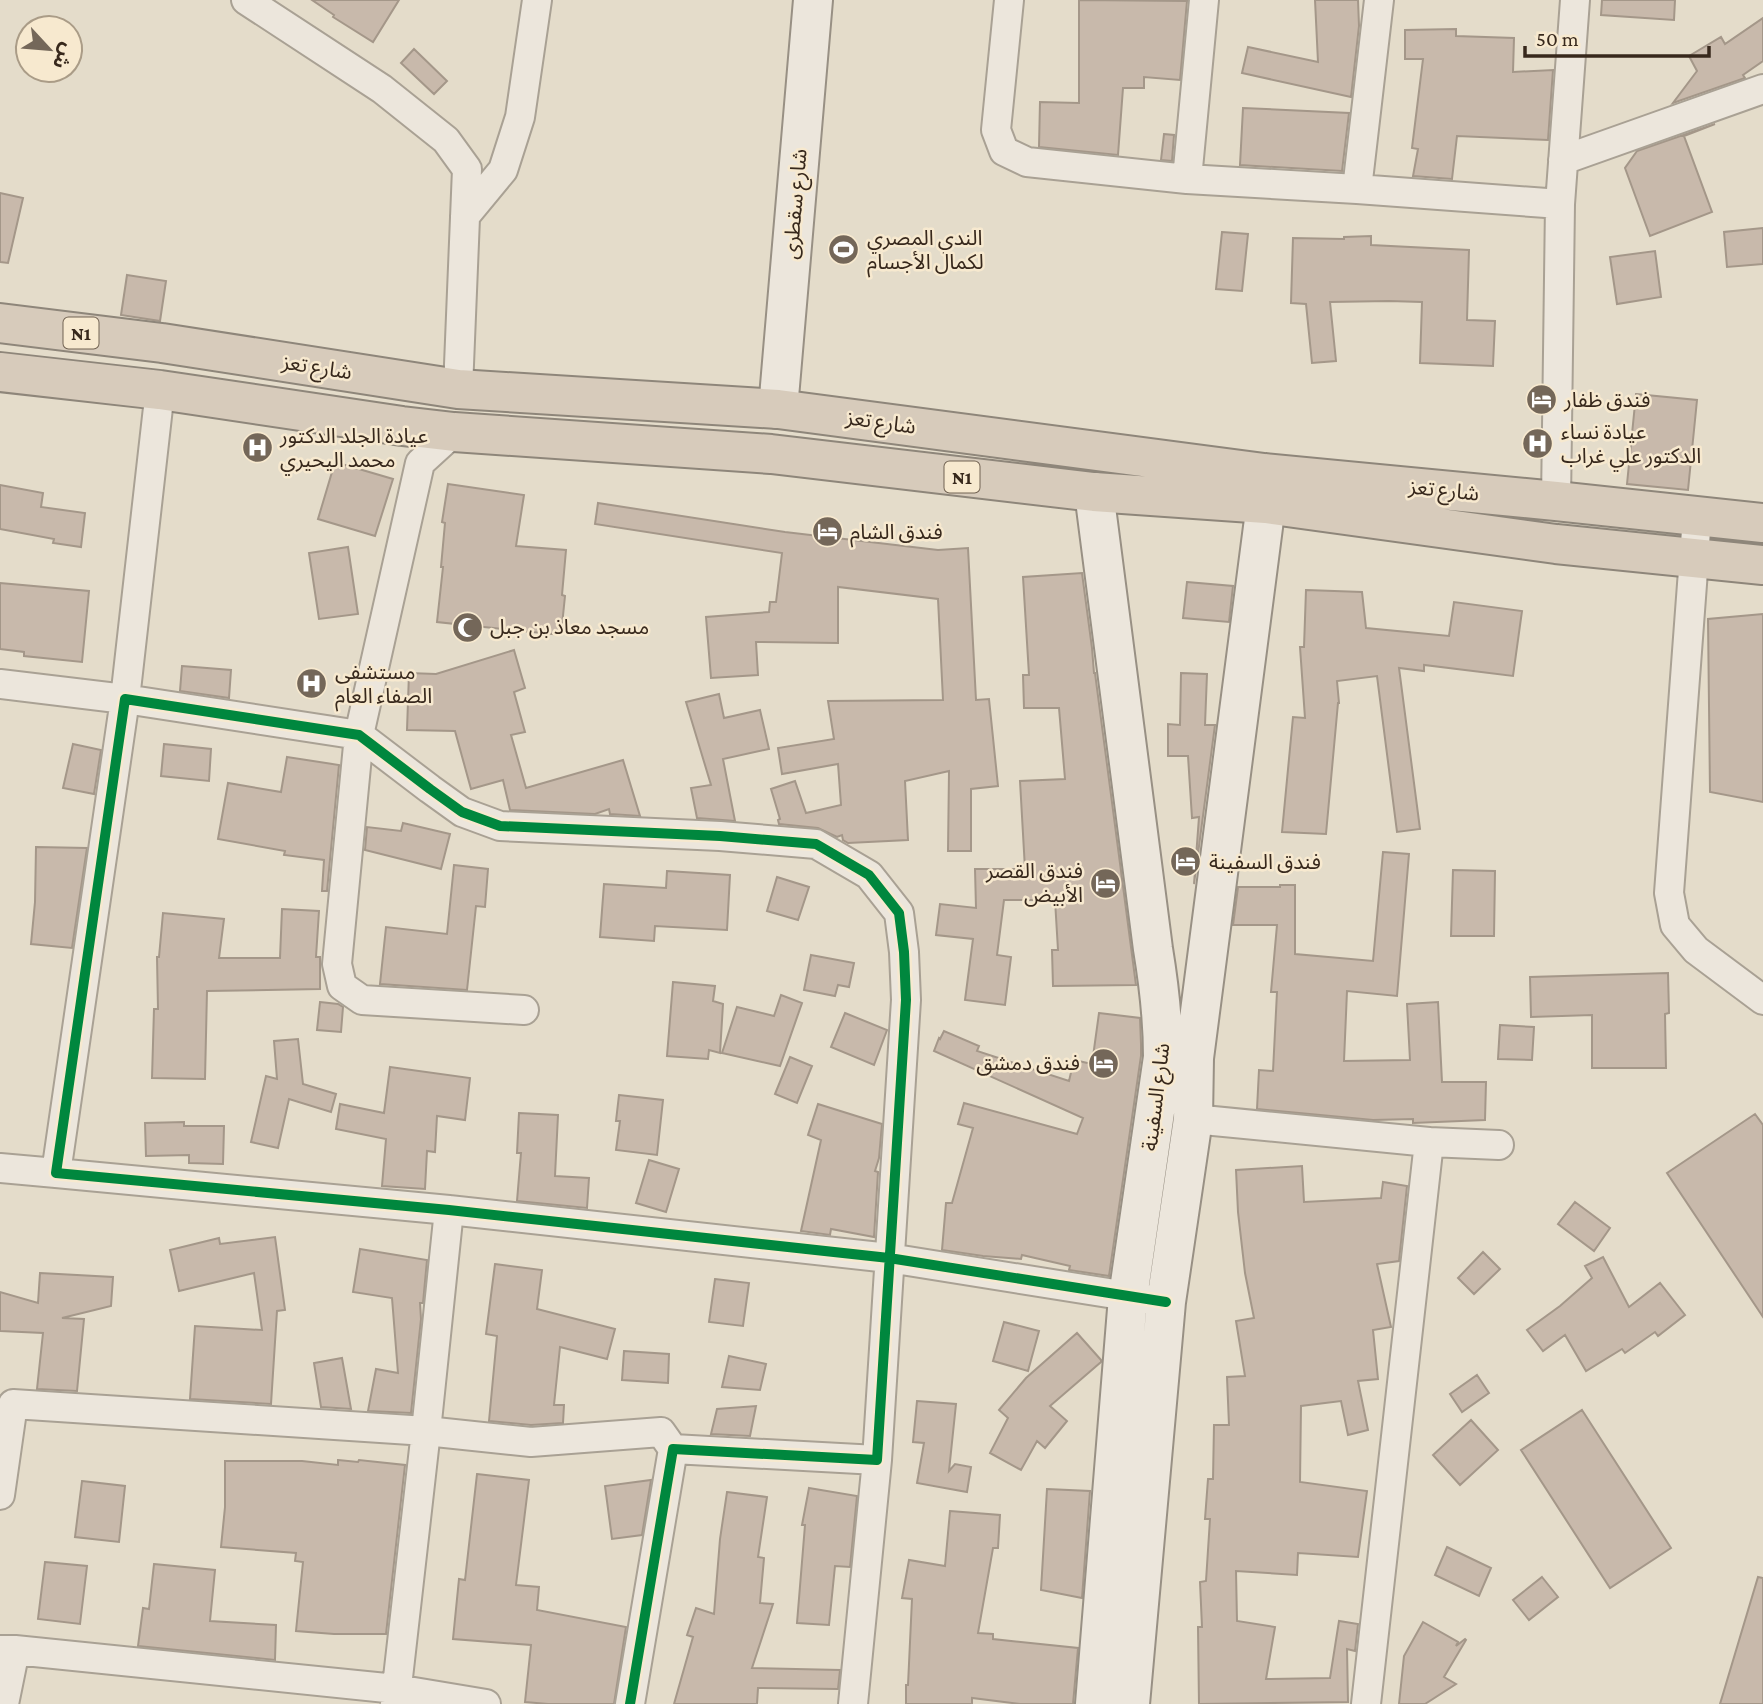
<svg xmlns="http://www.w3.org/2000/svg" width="1763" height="1704" font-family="'Crimson Pro','Noto Sans Arabic',serif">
  <rect width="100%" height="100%" fill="#e4dcca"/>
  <path fill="#c8b9ab" stroke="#a49789" stroke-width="2" d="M312,0H399L373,42L333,17L334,15Z
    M1079,0L1187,1L1180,80L1144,77V88H1123L1118,155L1039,147L1040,102L1079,103Z
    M1315,0H1358L1359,26L1351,97L1242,73L1248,47L1318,62Z
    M1602,0H1675L1674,20L1601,15Z
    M1763,18V61L1743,75L1745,78L1673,103L1697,71L1689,56L1721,37L1725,44Z
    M1456,29V36L1514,38L1513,72L1553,70L1548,140L1457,136L1452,179L1413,176L1418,149L1412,148L1423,59H1405V30Z
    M414,49L447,81L434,94L401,63Z
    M1243,108L1349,113L1342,171L1240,165Z
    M1715,124L1684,136L1712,212L1650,236L1625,168L1637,151Z
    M1164,134L1174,135L1172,161L1161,160Z
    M0,193L23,198L8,263L0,262Z
    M1763,228V264L1727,267L1724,232Z
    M1222,232L1248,234L1242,291L1216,289Z
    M1371,236V245L1469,250L1467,320L1495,321L1493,366L1420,363L1422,302L1389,301L1330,302L1336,361L1312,363L1306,304L1291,303L1293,238L1344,239V237Z
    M1655,251L1661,297L1617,304L1610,257Z
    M127,275L166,281L160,321L121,315Z
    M1636,394L1697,400L1688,490L1627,484Z
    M335,462L393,479L375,536L318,519Z
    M448,484L524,495L516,546L566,550L562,595L565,596L561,635L437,622L443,567H441L445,523L442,522Z
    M0,485L43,493L41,507L85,513L81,547L53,543L54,539L0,529Z
    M598,503L785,532L938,550L968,548L976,700L989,699L998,786L971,789V851H948L949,771L905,781L908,840L848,843L843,840L842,835L837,837L818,828L779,824L778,820L780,819L771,789L795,781L806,813L841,805L838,764L782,774L778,748L834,739L828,701L943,700L938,599L838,587V643L756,642L758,675L711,678L706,617L769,612L770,602H776L782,553L595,524Z
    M348,547L358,614L319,619L309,553Z
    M1082,573L1092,648L1094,673H1095L1136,985L1053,986L1052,950H1058L1055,900H1004L997,955L1011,957L1005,1005L965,1000L973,939L936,935L940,904L976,908L975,869H1025L1020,781L1065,779L1059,708H1024L1023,675H1029L1023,577Z
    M1187,582L1233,586L1229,622L1183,618Z
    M0,583L89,591L82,662L24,656V652L0,649Z
    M1306,590L1362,592L1366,628L1449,636L1454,602L1522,611L1513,676L1424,665V671L1399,668L1420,829L1397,832L1377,676L1337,681L1339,703H1338L1326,834L1282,832L1293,717L1305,718L1300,647H1304Z
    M1763,614V802L1710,792L1708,619Z
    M514,650L525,688L514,692L525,732L511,735L526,788L623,760L640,816L610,814L609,809L595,814L510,810L503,780L471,789L455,731L407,730L409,673L436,674Z
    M182,666L231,670L229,698L180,691Z
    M1181,673L1207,674L1205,725H1215L1194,884L1199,817L1192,818L1188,756H1168V724L1180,725Z
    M719,694L724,718L760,710L769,749L723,759L735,821L697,818L691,788L711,785L686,702Z
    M73,744L101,750L94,794L63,788Z
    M164,744L211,749L209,781L161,776Z
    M287,757L339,765L327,891H322L324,860L284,855L285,851L218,839L228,783L281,792Z
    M403,823L450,834L441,869L365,850L367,827L401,831Z
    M36,847L87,848L72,948L31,944L35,902Z
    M1383,852L1409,854L1397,996L1347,991L1344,1061L1410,1060L1407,1004L1438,1002L1442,1082H1486L1485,1120L1413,1123V1119L1373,1120L1257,1109L1259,1070L1273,1071L1277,992H1271L1277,925H1233L1238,887H1280V885H1295V954L1373,961Z
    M454,865L488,869L485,907L476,906L467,990L380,984L386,927L447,934Z
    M1453,870L1495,871L1494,936H1451Z
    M667,871L730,875L727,930L655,926L654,941L600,937L604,884L666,888Z
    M777,877L809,887L798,920L767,911Z
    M282,909L319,911L316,957H320V989L207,991L205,1079L152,1078L154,1009H158L157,957H159L163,913L224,919L219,958H280Z
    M811,955L854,963L849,987L838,985L835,996L804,990Z
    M1668,973L1669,1013L1665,1014L1666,1068H1592V1015L1531,1017L1530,977Z
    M673,982L715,986L713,1001L723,1004L720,1053L709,1050L708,1059L667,1056Z
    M781,995L802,1003L780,1066L722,1053L737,1007L774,1016Z
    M320,1002L338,1004L343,1007L341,1032L317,1030Z
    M845,1013L887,1030L874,1065L831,1047Z
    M1099,1013L1140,1018L1141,1044V1056L1109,1276L1069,1270L1070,1266L1022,1255L1021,1259L983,1256L942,1250L946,1203H952L973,1128L958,1124L964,1103L1077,1134L1083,1118L934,1051L939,1038L940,1039L944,1031L979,1046L977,1051L1069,1081L1074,1060L1092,1064Z
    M1500,1025L1534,1027L1532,1060L1498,1059Z
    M298,1039L303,1084L336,1094L331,1112L289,1099L278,1148L251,1142L266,1076L277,1079L274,1041Z
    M790,1057L812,1066L797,1103L775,1094Z
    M390,1067L470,1078L465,1120L437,1116L435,1152L427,1151L425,1189L382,1186L386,1139L336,1129L340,1104L384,1113Z
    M619,1095L663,1100L657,1155L616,1150L620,1121H616Z
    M818,1104L882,1124L879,1158L875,1171L878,1172L874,1237L831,1229L830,1235L801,1231L821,1140L808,1135Z
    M519,1113L558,1115L555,1176L589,1178L587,1208L517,1201L521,1153H517Z
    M1755,1114L1763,1125V1317L1667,1173Z
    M184,1122V1126H224L223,1164L189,1163V1155L146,1156L145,1123Z
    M649,1160L679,1169L666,1212L636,1203Z
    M1302,1166L1304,1202L1381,1198L1383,1182L1407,1186L1399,1261L1377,1264L1391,1327L1373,1330L1378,1379L1358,1381L1368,1430L1348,1435L1341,1401L1301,1406L1300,1482L1367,1491L1358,1557L1298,1553L1297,1575L1236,1571L1237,1621L1275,1627L1266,1679L1330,1678L1339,1621L1358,1624L1355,1651L1347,1649L1348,1702L1199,1704L1198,1627H1202L1200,1582L1206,1581L1210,1519H1205L1208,1479H1213L1214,1425H1229L1227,1377L1245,1376L1236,1321L1254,1318L1245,1273L1238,1212L1236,1170Z
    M1575,1202L1610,1228L1594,1251L1558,1224Z
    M275,1237L285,1310L277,1311L271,1404L190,1399L195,1326L262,1330L254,1273L179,1291L170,1250L219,1238L220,1244Z
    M360,1249L427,1260L423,1303H420L421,1319L411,1413L368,1411L376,1369L398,1373L392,1298L353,1292Z
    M1483,1252L1500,1269L1474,1294L1458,1278Z
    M1603,1257L1629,1307L1660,1283L1685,1315L1658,1336L1655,1332L1625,1353L1622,1349L1586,1371L1565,1335L1543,1351L1527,1330L1560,1306L1592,1278L1585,1266Z
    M495,1264L542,1270L537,1309L615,1329L607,1359L560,1347L554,1405H564L563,1423L531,1425L489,1421L497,1336L486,1334Z
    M40,1273L113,1277L111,1306L62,1318L84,1319L77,1391L37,1389L43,1333L0,1331V1292L38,1303Z
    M715,1279L749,1283L743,1326L709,1322Z
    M1004,1322L1039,1331L1028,1371L993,1361Z
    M1077,1333L1101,1360V1362L1050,1406L1067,1421L1045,1448L1037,1441L1021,1470L990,1453L1008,1418L999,1410L1026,1378Z
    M624,1351L669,1354L668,1383L622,1380Z
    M729,1356L766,1364L760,1390L722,1387Z
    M342,1358L351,1409L321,1407L314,1363Z
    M1477,1375L1489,1393L1462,1412L1450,1394Z
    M917,1401L956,1404L949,1471L955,1464L971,1467L967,1492L917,1483L924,1443L913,1442Z
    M756,1406L750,1436L711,1434L717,1409Z
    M1582,1410L1671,1548L1610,1588L1521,1450Z
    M1471,1420L1498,1450L1460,1485L1433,1455Z
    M338,1460L358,1462L359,1460L405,1465L386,1634H334L296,1631L303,1562L295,1561L296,1553L221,1547L225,1507V1461H302L338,1465Z
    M477,1474L529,1480L516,1585L539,1587L537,1610L626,1627L614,1704H548L525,1702L531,1645L453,1639L459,1579L465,1580Z
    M651,1480L642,1535L612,1539L605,1486Z
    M82,1481L125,1486L119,1542L75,1537Z
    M809,1488L857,1496L850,1567L835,1566L829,1625L797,1623L805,1525H802Z
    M1047,1489L1090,1491L1082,1598L1041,1590Z
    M727,1492L767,1497L758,1557L764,1558L760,1603L773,1604L752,1668L840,1670L838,1689L758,1688L757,1704H674L693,1637L687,1635L696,1608L714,1614L720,1539Z
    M950,1511L1000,1515L998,1548H993L978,1633L993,1634V1639L1078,1648L1073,1704H1020L972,1698V1704H906V1685H908L912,1599L902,1598L909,1560L945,1566Z
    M1447,1547L1491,1568L1479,1596L1435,1575Z
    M45,1562L87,1566L80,1624L38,1619Z
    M154,1564L215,1570L210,1621L276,1625L275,1660L138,1646L143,1608L149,1609Z
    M1542,1577L1558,1597L1529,1620L1513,1600Z
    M1758,1577L1763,1578V1704H1720Z
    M1423,1622L1458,1642L1456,1646L1465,1639L1466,1640L1444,1677L1456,1684L1425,1704H1399L1404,1656Z"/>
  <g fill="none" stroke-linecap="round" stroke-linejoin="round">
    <defs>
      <path id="street" d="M246,0L382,89L446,140L467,169L458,389
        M1009,0L996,130L1004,151L1027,162L1187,179L1357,189L1560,204
        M1563,160L1763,89
        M1187,179L1204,0
        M1357,189L1379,0
        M465,216L503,170L520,117L537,0
        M454,432L420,463L359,735L337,964L342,986L362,1000L524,1010
        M1556,501L1560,204L1575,0
        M1697,517L1669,893L1675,925L1696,950L1763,1000
        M0,684L125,699L160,390
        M1193,1119L1429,1142L1499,1145
        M0,1168L56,1173
        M0,1495L13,1404L426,1431L531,1442L661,1432L673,1449
        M0,1650H15L396,1689L486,1704
        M4,1704L15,1650
        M395,1704L426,1431L449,1210
        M630,1704L673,1449L877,1460L906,1000L904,952L899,913L869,875L816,844L720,836L500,826L462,812L430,789L359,735L125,699L56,1173L449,1210L889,1258L1146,1299
        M853,1704L877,1460
        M1366,1704L1429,1142"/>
      <path id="secondary" d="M778,409L813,0
        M1094,492L1153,949C1159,985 1163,1020 1163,1057L1128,1297L1095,1704
        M1130,1704L1166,1302L1193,1119L1194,1058L1266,504"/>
      <path id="highway" d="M0,323L162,343L458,389L778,409L1264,473L1556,501L1763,523
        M0,372L160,390L402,426L454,432L771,454L1094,492L1266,504L1556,544L1763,565"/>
    </defs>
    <use href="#street" stroke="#a9a194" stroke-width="32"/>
    <use href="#secondary" stroke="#989084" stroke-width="42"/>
    <use href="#highway" stroke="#8e867a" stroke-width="42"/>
    <use href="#street" stroke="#ece6dc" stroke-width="28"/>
    <use href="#secondary" stroke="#ece6dc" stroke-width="38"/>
    <use href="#highway" stroke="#d7cbbb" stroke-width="38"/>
    <defs>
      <path id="cycleway" d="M630,1704L673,1449L877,1460L906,1000L904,952L899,913L869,875L816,844L720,836L500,826L462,812L430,789L359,735L125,699L56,1173L449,1210L889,1258L1166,1302"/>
    </defs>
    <use href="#cycleway" stroke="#f7e9cf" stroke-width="15"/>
    <use href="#cycleway" stroke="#00873e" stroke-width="10"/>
  </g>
  <defs>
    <symbol id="stadium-disc" viewBox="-11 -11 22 22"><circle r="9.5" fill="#746759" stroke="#f7e9cf"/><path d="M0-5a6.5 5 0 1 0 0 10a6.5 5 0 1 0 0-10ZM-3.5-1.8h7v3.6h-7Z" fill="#fff"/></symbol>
    <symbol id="hotel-disc" viewBox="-11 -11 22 22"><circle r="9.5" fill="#746759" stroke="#f7e9cf"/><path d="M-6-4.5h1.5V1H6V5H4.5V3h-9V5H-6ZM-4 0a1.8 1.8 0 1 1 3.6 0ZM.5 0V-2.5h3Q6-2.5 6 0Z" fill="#fff"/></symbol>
    <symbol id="hospital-disc" viewBox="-11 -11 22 22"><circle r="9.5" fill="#746759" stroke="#f7e9cf"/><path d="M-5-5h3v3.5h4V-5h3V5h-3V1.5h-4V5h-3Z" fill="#fff"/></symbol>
    <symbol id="mosque-disc" viewBox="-11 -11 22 22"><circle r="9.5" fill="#746759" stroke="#f7e9cf"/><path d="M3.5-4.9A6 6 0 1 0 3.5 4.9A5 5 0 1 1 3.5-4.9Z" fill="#fff"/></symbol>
  </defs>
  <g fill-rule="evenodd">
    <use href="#stadium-disc" x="826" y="232" width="35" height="35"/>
    <use href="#hotel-disc" x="1524" y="382" width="35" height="35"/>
    <use href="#hospital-disc" x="1520" y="426" width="35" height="35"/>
    <use href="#hospital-disc" x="240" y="430" width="35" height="35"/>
    <use href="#hotel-disc" x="810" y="514" width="35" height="35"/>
    <use href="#mosque-disc" x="450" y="610" width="35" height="35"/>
    <use href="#hospital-disc" x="294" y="666" width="35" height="35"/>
    <use href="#hotel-disc" x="1168" y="844" width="35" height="35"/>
    <use href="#hotel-disc" x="1088" y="866" width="35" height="35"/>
    <use href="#hotel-disc" x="1086" y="1046" width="35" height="35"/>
  </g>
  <g text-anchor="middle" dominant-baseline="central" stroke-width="5" stroke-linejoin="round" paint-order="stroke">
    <g fill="#f7e9cf" stroke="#716252" stroke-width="2">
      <rect x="63.5" y="317.5" width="35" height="31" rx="5"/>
      <rect x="944.5" y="461.5" width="35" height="31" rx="5"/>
    </g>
    <g font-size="19" font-weight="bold" fill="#37281c">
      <text x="81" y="333">N1</text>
      <text x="962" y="477">N1</text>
    </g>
    <g font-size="21" fill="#37281c" stroke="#f7e9cf">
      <text transform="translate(795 204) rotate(-85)">شارع سقطرى</text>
      <text transform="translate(317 367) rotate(9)">شارع تعز</text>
      <text transform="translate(881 422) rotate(8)">شارع تعز</text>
      <text transform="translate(1444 490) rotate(6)">شارع تعز</text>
      <text transform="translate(1156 1097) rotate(-83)">شارع السفينة</text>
    </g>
    <g font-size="21" fill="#37281c" stroke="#f7e9cf" text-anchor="start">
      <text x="867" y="238">الندي المصري<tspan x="867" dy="24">لكمال الأجسام</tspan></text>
      <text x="1564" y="400">فندق ظفار</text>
      <text x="1561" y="432">عيادة نساء<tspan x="1561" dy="24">الدكتور علي غراب</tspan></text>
      <text x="280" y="436">عيادة الجلد الدكتور<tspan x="280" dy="24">محمد اليحيري</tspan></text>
      <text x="850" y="532">فندق الشام</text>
      <text x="490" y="627">مسجد معاذ بن جبل</text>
      <text x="335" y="672">مستشفى<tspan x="335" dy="24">الصفاء العام</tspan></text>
      <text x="1209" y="862">فندق السفينة</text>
      <text x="1083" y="871" text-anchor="end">فندق القصر<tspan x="1083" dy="24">الأبيض</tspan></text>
      <text x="1080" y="1063" text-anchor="end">فندق دمشق</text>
    </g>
  </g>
  <g transform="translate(49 49) rotate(116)"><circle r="33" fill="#f7e9cf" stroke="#aa9c87" stroke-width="2"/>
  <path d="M0-5L12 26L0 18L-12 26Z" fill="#746759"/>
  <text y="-10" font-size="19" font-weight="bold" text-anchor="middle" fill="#37281c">ش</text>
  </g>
  <path d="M1525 46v10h184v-10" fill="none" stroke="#37281c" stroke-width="3.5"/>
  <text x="1536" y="46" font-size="21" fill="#37281c" stroke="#f7e9cf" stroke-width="5" paint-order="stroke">50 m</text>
</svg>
